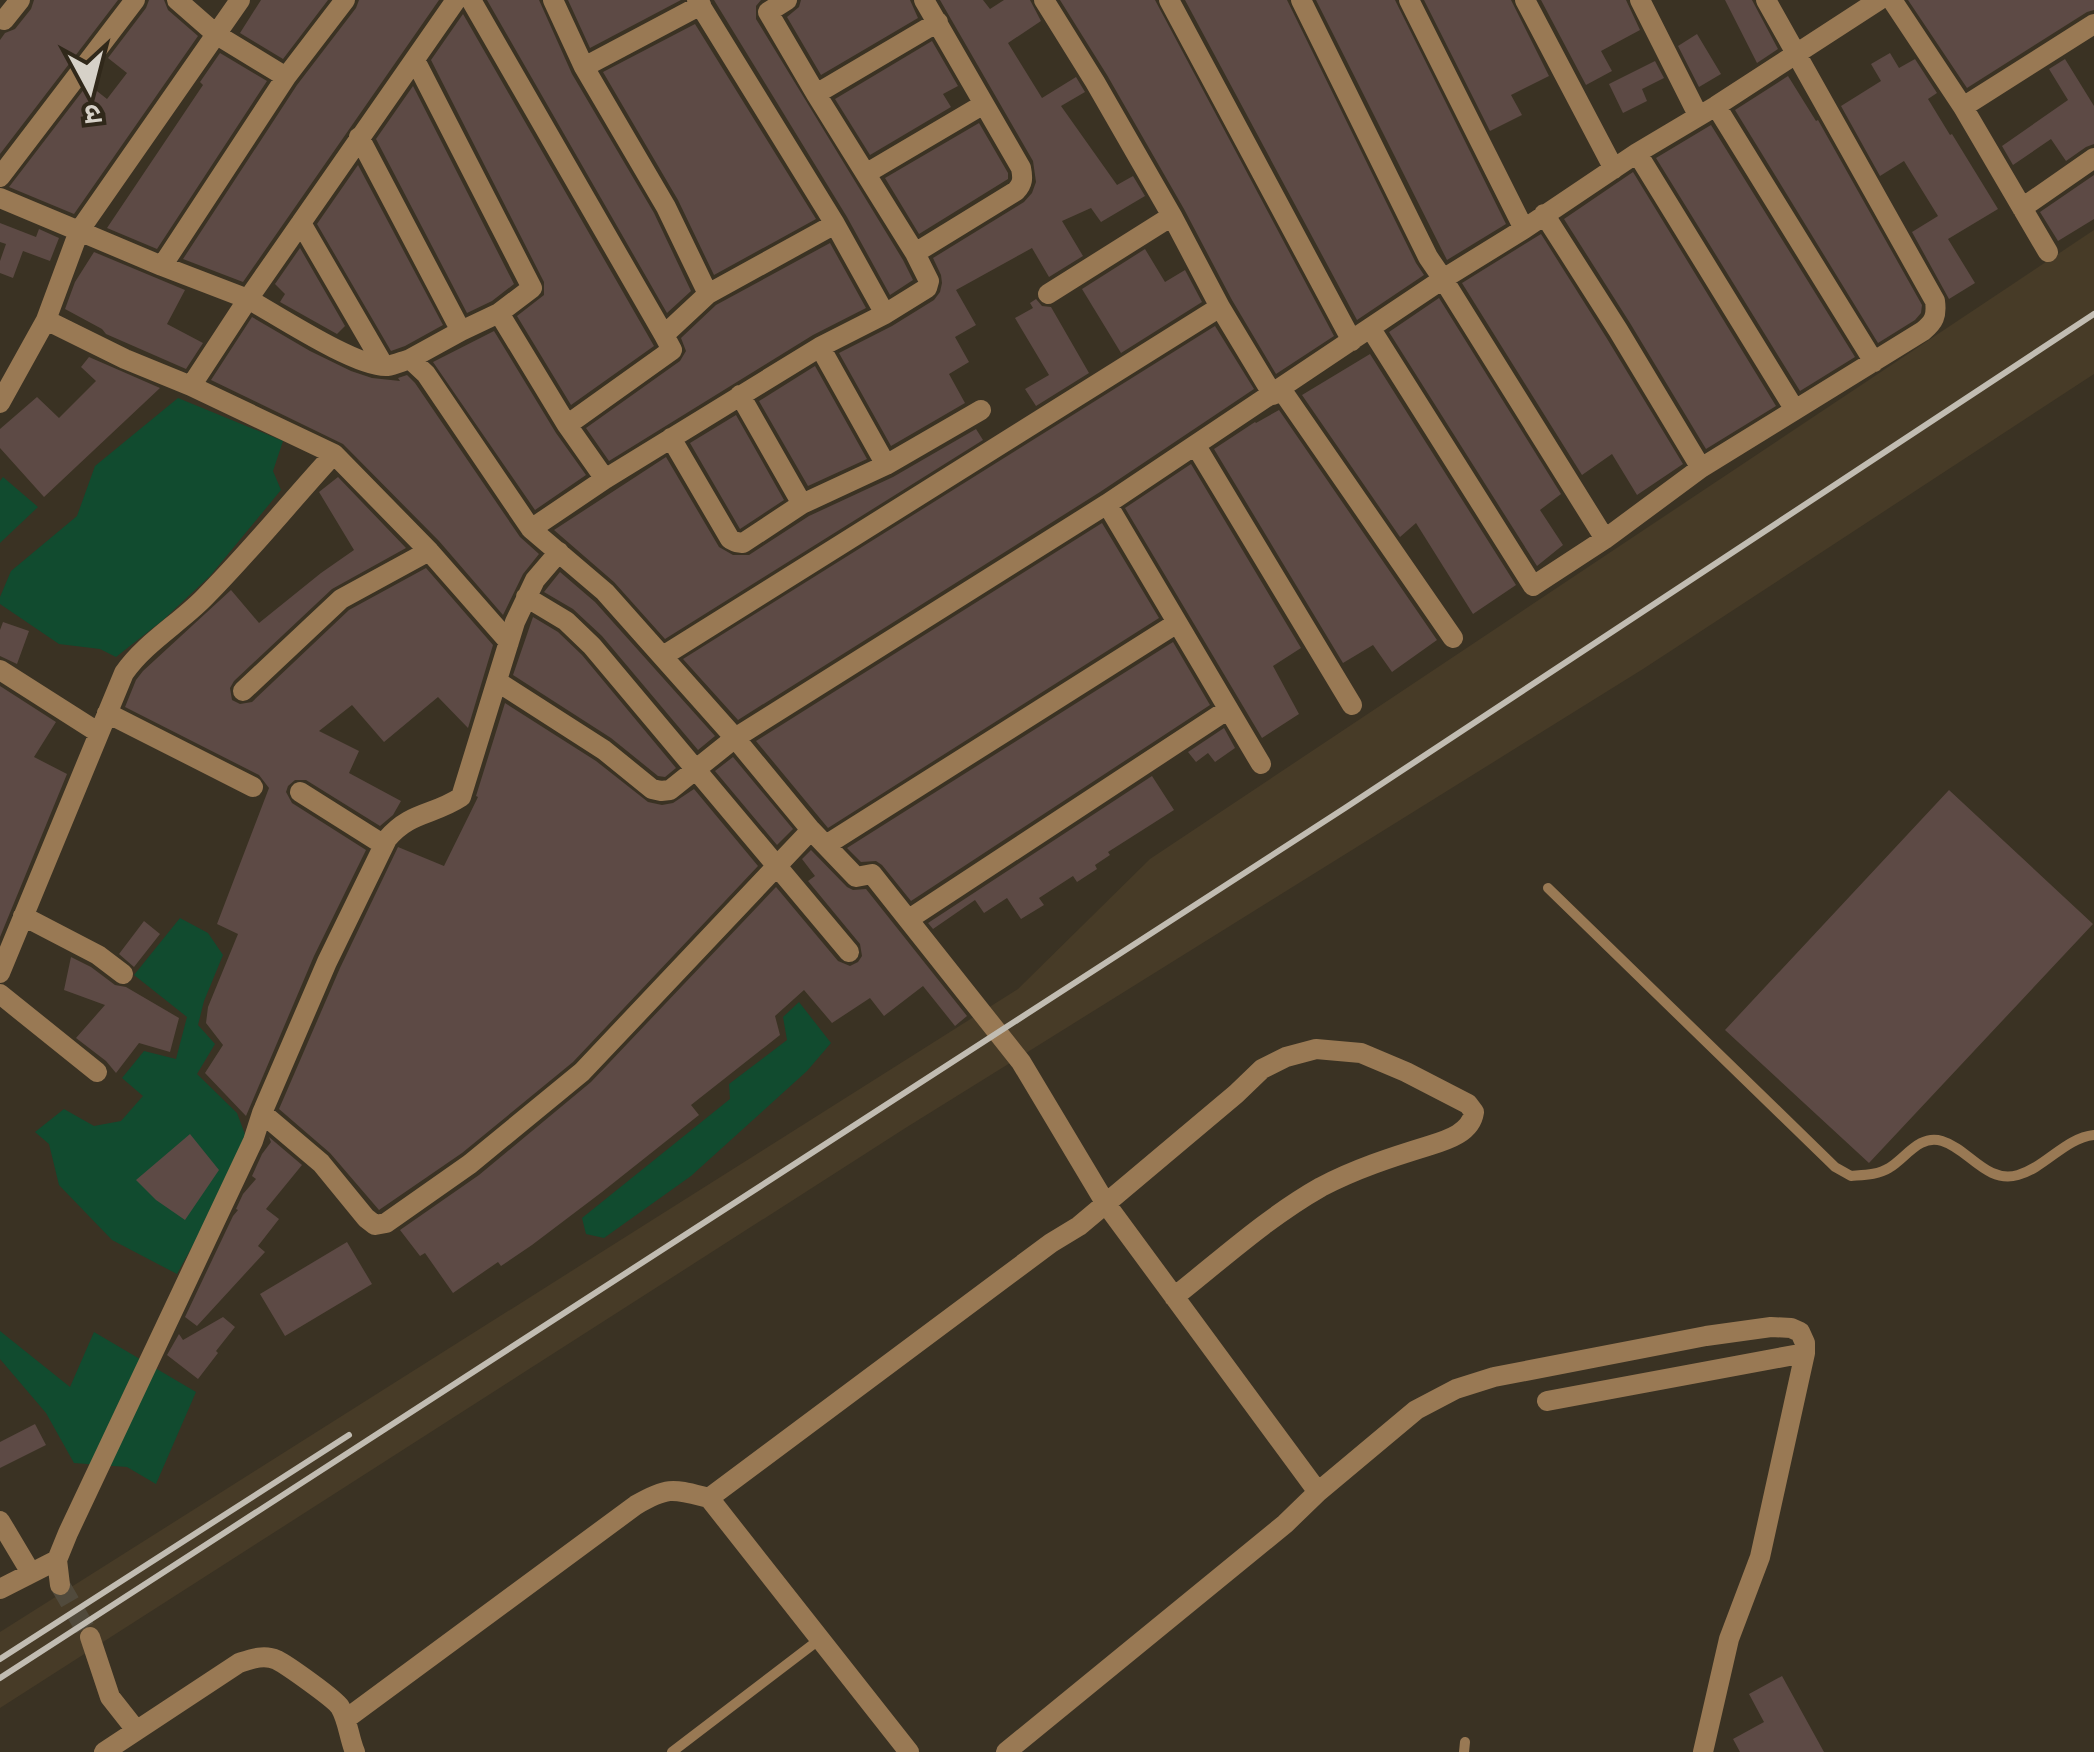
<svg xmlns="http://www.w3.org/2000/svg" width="2094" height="1752" font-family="'Asap Condensed','Noto Sans Devanagari',sans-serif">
  <rect width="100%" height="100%" fill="#3a3223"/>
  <path fill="#473b27" d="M2094,230V374L1643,669L907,1127L0,1708V1632L1018,989L1150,859Z"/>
  <path fill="#114b2f" d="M178,398L283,441L273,471L281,490L210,576L163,620L116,657L100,649L59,644L0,604V597L11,571L77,516L95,466Z
    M3,477L38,507L0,543V481Z
    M180,918L208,933L223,955L204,1001L198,1025L215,1044L197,1074L237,1113L246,1137L229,1180L177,1274L112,1240L59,1185L49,1144L35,1132L64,1109L94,1126L121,1121L143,1096L122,1078L144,1051L176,1059L187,1017L134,975Z
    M799,1002L831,1043L807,1071L691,1176L604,1238L586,1234L582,1218L730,1099L729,1084L787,1040L783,1017Z
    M0,1331L70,1387L94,1332L196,1392L156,1484L127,1467L74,1463L46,1413L0,1359Z"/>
  <path fill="#5d4a45" d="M34,0H118L0,154V40L5,33L15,29L31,9Z
    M149,0H164L168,10L198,36L74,214L9,187L88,84L107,99L127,73L108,58L146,8Z
    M261,0H328L283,59L240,33Z
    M359,0H439L243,282L183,259L297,85L356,8Z
    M487,0H539L572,74L654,213L691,291L667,313Z
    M568,0H681L590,48Z
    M714,0H761L756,6V19L903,260L913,280L890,295L847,217Z
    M801,0H910L918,18L821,75L787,17L799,7Z
    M940,0H983L990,9L1004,0H1030L1041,21L1008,43L1042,98L1076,77L1085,92L1061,106L1117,185L1133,176L1145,196L1101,222L1091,208L1062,221L1083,256L1049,277L1032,248L956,290L976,325L955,337L969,362L949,374L965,403L891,446L839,353L892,326L934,300L940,292L942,283L941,275L933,258L1024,202L1032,193L1036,182L1033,161Z
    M1060,0H1155L1334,336L1276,374L1232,300L1184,209L1107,75Z
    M1185,0H1287L1416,263L1424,275L1357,320Z
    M1316,0H1395L1506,224L1447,260Z
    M1424,0H1511L1549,76L1511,95L1522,115L1490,131Z
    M1541,0H1626L1640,30L1601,51L1612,71L1586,85Z
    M1725,0H1752L1778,49L1757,63Z
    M1908,0H2094V10L2087,12L1967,88Z
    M463,14L654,346L571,405L517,316L544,295V282L431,60Z
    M695,24L816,219L714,275L678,200L603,72Z
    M1697,34L1721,74L1699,87L1678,46Z
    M932,41L958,86L943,94L951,107L870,155L835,99Z
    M220,53L267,81L157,249L107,228L203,85L200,82Z
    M1890,53L1899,68L1915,59L1937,93L1928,99L1950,135L1952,134L1998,209L1948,239L1975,283L1949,299L1912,232L1938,216L1904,161L1880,176L1841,106L1881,81L1871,64Z
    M2065,59L2094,106V144L2086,147L2066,161L2051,139L2013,165L2002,146L2068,100L2049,69Z
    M1655,61L1664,78L1642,89L1647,101L1623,113L1609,84Z
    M1788,76L1816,121L1818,120L1922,305L1921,313L1915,320L1878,343L1735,110Z
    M413,86L514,284L492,301L467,313L376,139Z
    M979,123L1008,173V179L919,234L885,178Z
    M1711,125L1855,357L1800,391L1656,158Z
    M358,165L443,325L405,346L391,351L317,224Z
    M1633,172L1776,406L1706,449L1630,323L1564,219Z
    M2094,175V219L2058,241L2040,212Z
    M0,223L36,237L39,229L59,238L50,261L23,251L13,278L0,273V261L6,244L0,242Z
    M1541,234L1606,337L1683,464L1637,495L1612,454L1582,475L1462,283Z
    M830,243L866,308L813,335L609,461L586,428L680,361L686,351L681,338L716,305Z
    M300,248L345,326L337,334L280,302L285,294L275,284Z
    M1145,249L1165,282L1185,270L1202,302L1121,353L1082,289Z
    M94,252L185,290L167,324L203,343L186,369L106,334L102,329L65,309L75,282Z
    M1439,298L1561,494L1540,510L1563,545L1537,566L1389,332Z
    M1036,299L1042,306L1051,307L1089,373L1036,406L1025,389L1049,375L1015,318L1033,308L1030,303Z
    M252,317L310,351L351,371L372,378L400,381L398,378L407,375L415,383L520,537L539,554L523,574L503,615L439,541L343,444L211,380Z
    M1215,326L1254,389L1100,492L738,720L683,659Z
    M494,331L556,433L586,475L535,510L433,362Z
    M1370,354L1516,585L1473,614L1416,523L1400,537L1302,395Z
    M89,357L160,388L44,497L0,448V429L37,397L59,418L96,381L81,367Z
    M815,366L867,459L808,486L759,401Z
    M1279,410L1437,640L1392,672L1373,645L1343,663L1214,449L1255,422L1256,423Z
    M736,415L784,500L740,529L690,443Z
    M976,429L983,440L665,639L614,582L554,530L666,457L719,547L733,555H749L809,516L893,477Z
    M1191,464L1301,648L1273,666L1299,714L1262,738L1125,508Z
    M338,477L406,548L332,589L234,681L230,688L232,700L240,704L252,702L349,610L426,568L493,645L468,728L438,697L384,742L352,705L319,731L359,751L349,773L401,801L393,815L380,826L306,780H295L288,786L286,792L292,803L366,850L314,956L246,1116L205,1073L223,1045L206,1023L208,1007L238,934L217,924L269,788L259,775L125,707L136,680L143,671L231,590L259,623L321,573L354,550L319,492Z
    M1102,523L1159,618L828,828L756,741Z
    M560,572L595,602L715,736L698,750L602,636L573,609L544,592Z
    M533,617L558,632L582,655L676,768L665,777L658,776L611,738L513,675Z
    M3,622L29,631L17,664L0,656V630Z
    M1173,642L1210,705L911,901L882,865L876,861L861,862L847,848Z
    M0,686L56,722L34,757L67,774L0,937Z
    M505,703L596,761L648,802L662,805L673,803L694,789L758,866L573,1062L462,1153L379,1210L330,1153L279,1109L340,968L398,847L444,866L478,797L476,796Z
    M1224,728L1235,748L1215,762L1208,753L1196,762L1188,752Z
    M733,757L793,829L777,845L715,771Z
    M1152,776L1174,810L1108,852L1110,855L1095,865L1097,869L1077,882L1073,876L1039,898L1044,905L1021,919L1007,898L984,913L975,900L933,929L928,923Z
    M1949,790L2093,924L1869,1163L1725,1030Z
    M811,850L847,887L853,890L866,889L967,1016L955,1026L923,986L884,1016L870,998L832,1023L804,990L775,1016L780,1035L691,1105L699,1115L602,1192L532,1245L501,1266L498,1262L453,1293L425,1253L420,1256L400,1230L479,1175L591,1082L776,887L838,961L850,966L858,962L862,956L860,944L808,881L815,876L802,859Z
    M144,921L160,934L134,967L119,954Z
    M71,957L91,967L115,985L126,987L179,1018L170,1052L139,1043L116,1073L106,1061L76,1038L105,1005L64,990Z
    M190,1134L219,1170L185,1220L156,1200L136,1180Z
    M269,1137L302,1165L266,1209L279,1219L258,1246L265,1252L197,1326L185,1317L233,1216L238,1210L236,1209L243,1194L256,1179L252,1176L262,1154L271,1142Z
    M347,1242L372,1284L285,1336L260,1294Z
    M223,1317L235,1327L216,1351L218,1353L198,1379L167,1355L179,1334L183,1340Z
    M35,1424L46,1445L0,1468V1442Z
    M1782,1676L1824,1752H1740L1733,1739L1764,1722L1749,1694Z"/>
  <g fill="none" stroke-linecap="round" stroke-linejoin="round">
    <path stroke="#514a3c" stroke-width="20" stroke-dasharray="20 10" stroke-linecap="butt" d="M60,1585L90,1637"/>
    <path stroke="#997954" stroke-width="10" d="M1548,888L1835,1167L1851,1176C1863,1175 1878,1175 1889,1168C1906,1158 1919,1134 1942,1141C1969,1149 1986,1184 2018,1175C2046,1167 2065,1138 2094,1135
      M672,1752L820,1639
      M1464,1752L1465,1742"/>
    <path stroke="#997954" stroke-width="20" d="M471,0L664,335
      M553,0L584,67L666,207L708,294L835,224
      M787,0L768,12L816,94L915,253
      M924,0L984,104
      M1044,0L1095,82L1172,216
      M1169,0L1352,341
      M1409,0L1524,229
      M1525,0L1614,169
      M1640,0L1698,115
      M1892,0L1963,107L2048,252
      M4,20L20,0
      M415,60L532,288L499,313L567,425L605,479L820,347L885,314L835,224L697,0
      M584,67L701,5
      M286,77L345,0
      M816,94L938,22
      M1716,106L1874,362
      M1963,107L2094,24
      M359,137L461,331
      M1637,153L1795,410
      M867,173L984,104L1021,168C1023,178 1023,184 1016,191L915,253L929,281L927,288L885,314
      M0,177L135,0
      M0,198L79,231L240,0
      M2022,208L2094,158
      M1544,214L1618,330L1701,468
      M301,223L384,366
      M162,266L286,77L217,35L177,0
      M1048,294L1172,216L1220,307
      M1371,329L1533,586L1605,539L1701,468L1923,331C1934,322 1937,316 1935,301L1766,0
      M820,347L886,465
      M410,359L461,331L499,313
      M191,386L248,299C277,315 357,368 387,366C394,365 403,361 410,359L426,374L531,529
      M1281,389L1453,638
      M740,395L802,504
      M0,403L46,320
      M567,425L672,350L664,335L708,294
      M671,438L730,539L736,542L743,543L802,504L886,465L981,410
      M1196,446L1352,705
      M1107,504L1261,764
      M1605,539L1443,279L1524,229L1637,153L1716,106L1879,0
      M429,551L509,642
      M526,597L566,621L592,646L849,952
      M663,656L1220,307L1273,395
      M0,670L99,733
      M498,682L604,750L652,789L661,791L670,790L735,738L605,592L531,529L605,479
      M243,691L341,599L429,551L334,454L191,386L125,359L46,320L79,231L162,266L248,299L456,0
      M107,713L253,787
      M300,792L384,845
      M826,845L1177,623
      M23,916L98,955L123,974
      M909,919L1227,710
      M0,973L124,673C144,644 178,624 203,599C249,553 290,502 334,454
      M0,994L97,1072
      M262,1113L321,1163L366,1218L375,1225L386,1223L470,1164L582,1072L811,830
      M1547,1401L1805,1353
      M1318,1492L1416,1410L1456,1389L1494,1377L1706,1336L1771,1327L1791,1328L1800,1332L1805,1343V1353L1760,1557L1729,1639L1703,1752
      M709,1498L909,1752
      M0,1521L31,1573
      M60,1585L57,1560L68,1533L253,1141L262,1113L327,962L387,839C411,811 432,816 461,797L515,622L535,580L559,552
      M0,1589L57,1560
      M90,1637L110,1697L136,1730
      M346,1719L636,1505C669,1486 673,1489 709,1498L1051,1243L1079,1226L1236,1094L1262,1069L1286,1057L1316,1049L1361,1053L1406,1072L1468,1104L1474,1112C1471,1133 1447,1140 1428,1146C1392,1157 1355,1169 1321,1187C1268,1217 1222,1259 1174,1297
      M104,1752L239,1663C251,1659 264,1654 277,1660C287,1665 335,1699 340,1707C348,1720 349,1738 355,1752
      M1006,1752L1285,1524L1318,1492L1106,1204L1021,1062L872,874L856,877L811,830L735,738L1107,504L1443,279L1428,257L1301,0"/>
    <path stroke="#c1bcb2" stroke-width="6" d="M0,1659L349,1435
      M0,1678L1345,808L2094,314"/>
  </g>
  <g transform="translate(90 90) rotate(173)" stroke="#30281a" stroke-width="8" paint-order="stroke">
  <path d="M0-8L18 38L0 25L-18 38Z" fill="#d6d1c8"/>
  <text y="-15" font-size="28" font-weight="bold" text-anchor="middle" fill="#d6d1c8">उ</text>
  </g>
</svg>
